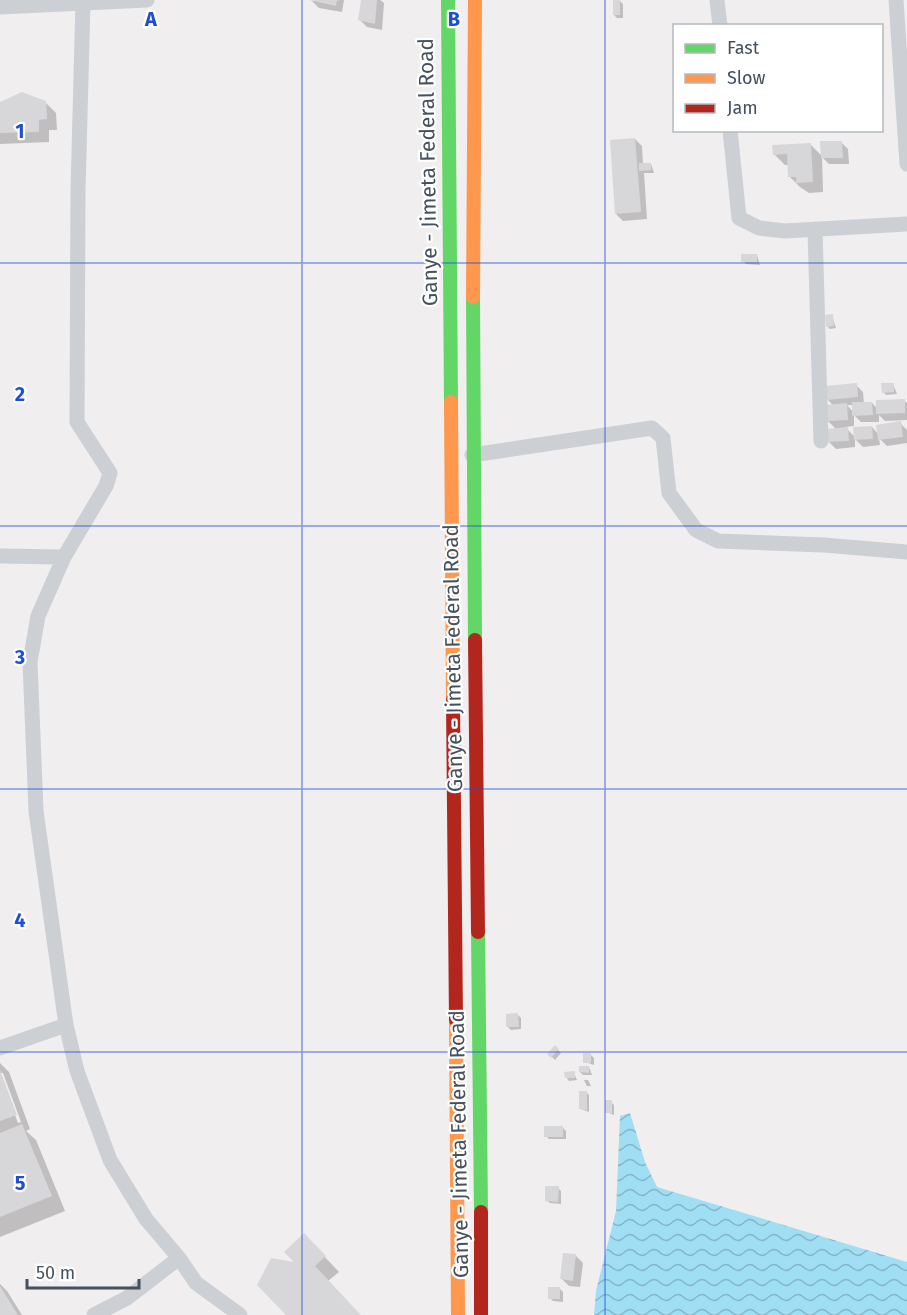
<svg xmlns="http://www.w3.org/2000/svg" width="907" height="1315" font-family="'Fira Sans',sans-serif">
  <defs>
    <pattern id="water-waves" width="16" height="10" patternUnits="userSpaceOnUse" patternTransform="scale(1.5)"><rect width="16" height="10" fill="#a0def4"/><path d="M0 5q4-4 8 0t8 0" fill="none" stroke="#84b6c9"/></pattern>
  </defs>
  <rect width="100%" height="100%" fill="#f0eeee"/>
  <path fill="url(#water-waves)" d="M630,1113L645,1162L657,1187L907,1262V1315H594L596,1291L616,1211L620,1116Z"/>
  <path fill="#0003" fill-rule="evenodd" d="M344,0L342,12L319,8L312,1Z
    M362,0H380L384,3L382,30L367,27L360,20Z
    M620,1L623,4V18H617L614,15Z
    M45,102L56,113L57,130H49V142L0,144V104Z
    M635,139L642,146L643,164H651L654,173H644L647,219L623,221L616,214Z
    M841,142L848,149L849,164H829L822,157L823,192L809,193L800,187L789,176V165H785L774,154L811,145L822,156Z
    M757,255L760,265L746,264L743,261Z
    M832,316L836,328L830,329L827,326Z
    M893,384L897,394L886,395L883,392Z
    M856,385L863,392L864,404L872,403L878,409L904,400L907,403V420L885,421L879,415V422H861L854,415V426L845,427L855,437L872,427L879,435L900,423L907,430V443L887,446L879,438L880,445L863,447L855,439V447L836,449L829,442L837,430L828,421L834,406L828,400ZM847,405H853V412Z
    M518,1015L521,1018V1029L511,1030L508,1027Z
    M555,1047L561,1053L555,1060L549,1054Z
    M591,1055L594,1058V1065L585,1062Z
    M0,1063L9,1072L30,1129L26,1131L36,1140L65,1211L0,1237V1074L18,1123L21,1122L3,1073H0Z
    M589,1067L592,1075H583L580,1072Z
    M574,1073L577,1080L569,1081L566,1077Z
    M584,1080H588L591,1086H587Z
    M586,1092L589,1095V1112L581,1109Z
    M611,1102L614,1105V1115L607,1112Z
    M563,1128L566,1131V1139H549L546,1136Z
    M558,1188L561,1191V1204L550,1203L546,1200Z
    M304,1235L339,1272L328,1281L360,1315H288Z
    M576,1256L583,1263L580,1287L569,1286L562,1279Z
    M0,1284L7,1291L22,1315H0Z
    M560,1289L563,1292V1302L553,1301L550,1298Z"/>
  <path fill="#d7d6d9" d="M309,0H337L336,6Z
    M361,0H377L375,24L358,20Z
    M613,0H620V15H613Z
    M22,92L46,101L47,119L39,120V132L0,133V102Z
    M635,138L641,212L615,214L610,140Z
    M820,141H842L843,158H821Z
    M811,143L813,182L796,183V177H788L787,154L773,155L772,145Z
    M639,163H651V170L639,171Z
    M741,254H757V262H741Z
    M833,314L834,326L826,327L825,315Z
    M857,383L858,397L827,400L825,386Z
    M881,383H894V392L882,393Z
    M905,399V413L876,414V400Z
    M852,402H872L873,415L852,416Z
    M847,403L848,420L827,421L825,405Z
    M901,421L903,437L878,440L876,425Z
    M872,426L873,439L854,440L853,427Z
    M848,427L849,441L828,442L827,429Z
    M518,1013L519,1027H506V1014Z
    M555,1045L559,1049L551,1058L547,1054Z
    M583,1053H591V1063H583Z
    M579,1066H589V1073L579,1072Z
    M0,1070L17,1115L0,1121Z
    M575,1071V1078H565L564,1072Z
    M579,1091H587V1110L579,1109Z
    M605,1100H612V1113H605Z
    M22,1124L52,1196L0,1217V1133Z
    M544,1126H563V1137H544Z
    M545,1186H559L558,1202L545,1201Z
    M304,1233L326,1256L315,1266L361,1315H286L257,1285L271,1258L294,1262L284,1252Z
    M563,1253L576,1254L573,1281L560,1279Z
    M0,1286L18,1315H0Z
    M548,1287H560V1299H548Z"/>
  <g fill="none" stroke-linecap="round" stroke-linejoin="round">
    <path stroke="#cccfd3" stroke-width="15" d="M717,0L720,26
      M896,0L907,164
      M83,2L78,190L77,422L110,473L106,486L64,557L38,616L30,662L36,811L66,1025L77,1071L110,1160L146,1219L179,1258
      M0,7L147,0
      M730,130L739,218L759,228L785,231L907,224
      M815,229L821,441
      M472,455L652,428L663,438L669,493L696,530L718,541L824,545L907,552
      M0,556L64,557
      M0,1048L66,1025
      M94,1315L127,1298L179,1258L196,1283L240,1315"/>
    <path stroke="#63d668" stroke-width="14" d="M448,0L451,402
      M473,297L475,640
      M478,932L481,1212"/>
    <path stroke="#ff974d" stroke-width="14" d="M473,297L475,0
      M451,402L453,700
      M456,1020L458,1315"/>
    <path stroke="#b3261e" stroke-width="14" d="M475,640L478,932
      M453,700L456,1020
      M481,1212V1315"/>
  </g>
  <path fill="none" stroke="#1d4ed8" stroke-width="1.5" stroke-opacity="0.55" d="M302,0V1315M605,0V1315M0,263H907M0,526H907M0,789H907M0,1052H907"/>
  <g text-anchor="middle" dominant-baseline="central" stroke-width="4.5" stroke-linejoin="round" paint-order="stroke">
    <g font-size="21" fill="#44505d" stroke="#fff">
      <text transform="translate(428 172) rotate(-91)">Ganye - Jimeta Federal Road</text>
      <text transform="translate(453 658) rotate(-91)">Ganye - Jimeta Federal Road</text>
      <text transform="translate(459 1144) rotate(-91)">Ganye - Jimeta Federal Road</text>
    </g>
  </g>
  <g font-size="20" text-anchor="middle" font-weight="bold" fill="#1d4ed8" stroke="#fff" stroke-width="4.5" stroke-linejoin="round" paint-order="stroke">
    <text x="151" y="26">A</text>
    <text x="454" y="26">B</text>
    <text x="20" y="138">1</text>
    <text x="20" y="401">2</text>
    <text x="20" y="664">3</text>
    <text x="20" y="927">4</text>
    <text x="20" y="1190">5</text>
  </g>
  <rect x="673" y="24" width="210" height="108" fill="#ffffff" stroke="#b4b9be" stroke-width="1.5"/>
  <rect x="685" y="44" width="30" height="9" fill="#63d668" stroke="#b4b9be" stroke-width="1.5"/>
  <text x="727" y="54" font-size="18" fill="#44505d">Fast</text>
  <rect x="685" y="74" width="30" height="9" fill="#ff974d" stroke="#b4b9be" stroke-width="1.5"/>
  <text x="727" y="84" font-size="18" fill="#44505d">Slow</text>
  <rect x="685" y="104" width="30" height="9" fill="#b3261e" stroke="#b4b9be" stroke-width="1.5"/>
  <text x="727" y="114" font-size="18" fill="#44505d">Jam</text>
  <path d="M27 1279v9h112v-9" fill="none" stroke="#44505d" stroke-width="3"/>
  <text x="36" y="1279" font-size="18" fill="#44505d" stroke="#ffffff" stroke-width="4.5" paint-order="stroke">50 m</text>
</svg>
